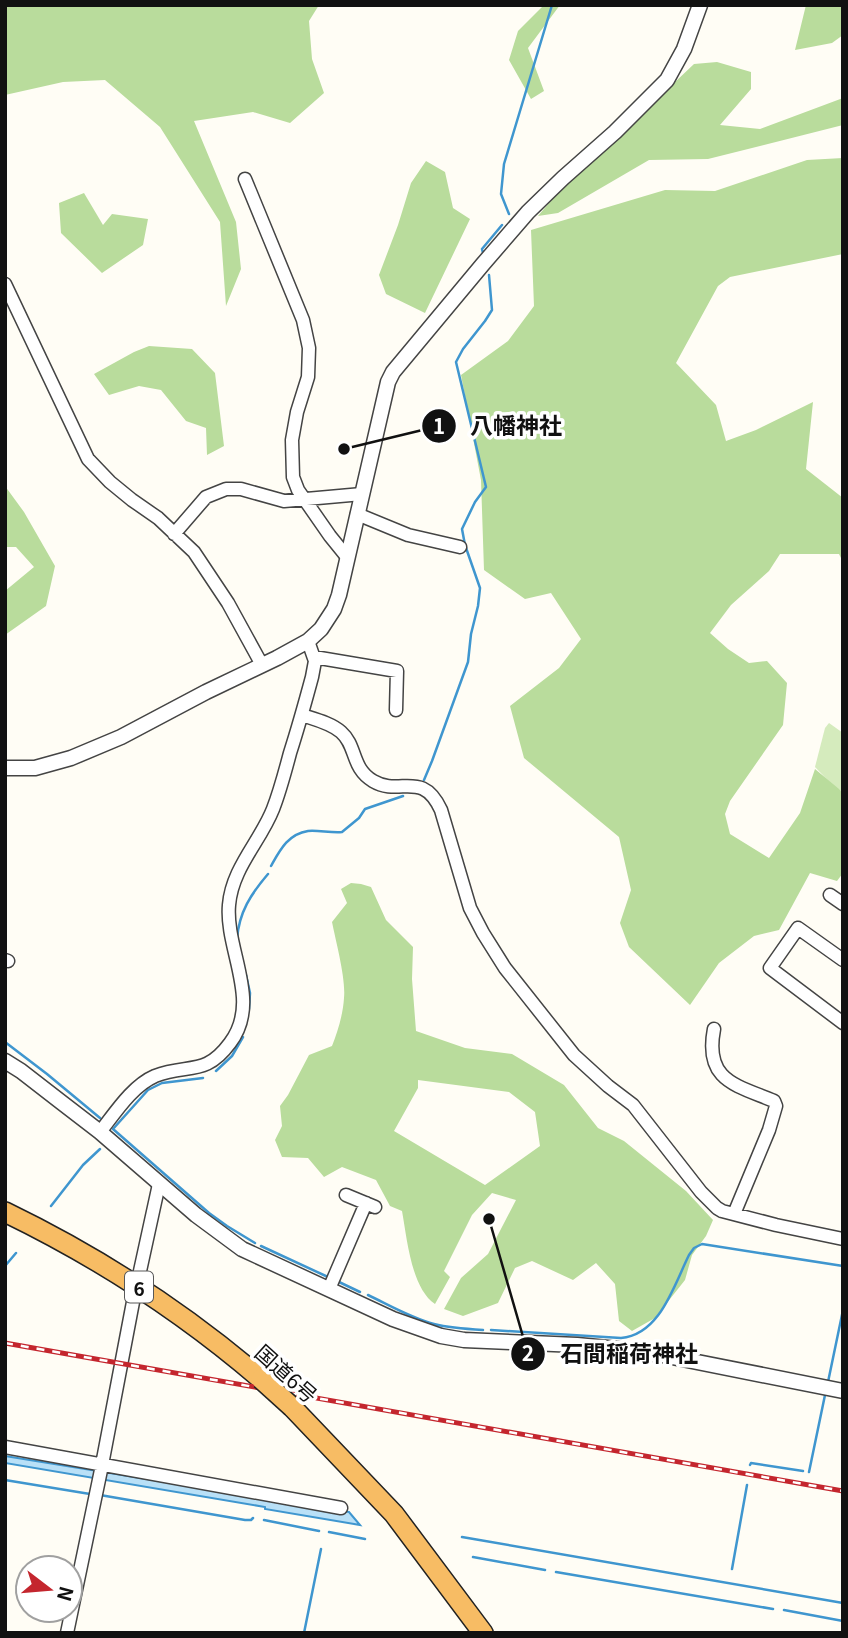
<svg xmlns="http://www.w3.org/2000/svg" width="848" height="1638" font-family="Georgia,'Noto Sans JP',serif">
  <rect width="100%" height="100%" fill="#fffdf5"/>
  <path fill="#d5ebbd" d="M829,723L843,733V796L815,767L825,728Z"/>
  <path fill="#b9dc9c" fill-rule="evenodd" d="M5,5H319L309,21L312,59L324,93L290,123L253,112L194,121L236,222L241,269L226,306L220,222L160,127L105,80L63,82L5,95Z
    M544,5H560L528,48L544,91L531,99L509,60L518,31Z
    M806,5H843V35L832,43L795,50Z
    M717,62L751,72V89L720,125L760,129L843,98V125L708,159L649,160L558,213L538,216L554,197L694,64Z
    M843,158V254L730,277L718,286L676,363L716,405L726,441L756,430L813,402L806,469L843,498V562L839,554H780L769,571L731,605L710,633L728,649L749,663L767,661L787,683L783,725L730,801L725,814L730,834L769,858L800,813L815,769L839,789L843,794V873L837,881L810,873L779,930L754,936L719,963L690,1005L629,947L620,923L631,890L619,837L524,758L510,706L559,668L581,639L551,593L525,599L484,570L481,480L461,375L508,341L534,306L531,230L665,190L715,191L807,160Z
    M426,161L445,172L453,208L470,219L425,313L386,294L379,275L398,225L411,183Z
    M84,193L103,225L112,214L148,219L143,245L102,273L61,233L59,203Z
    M149,346L192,349L215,373L224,446L207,455L206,428L186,421L161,390L139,386L109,395L94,374L134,352Z
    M5,486L24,512L55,566L46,606L5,635V591L34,567L16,547H5Z
    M351,883L361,884L371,887L386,920L413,947L412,979L416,1031L465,1048L512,1054L564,1085L598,1128L624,1141L686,1191L713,1220L706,1236L692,1255L685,1280L655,1318L632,1331L619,1321L615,1284L596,1263L573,1280L532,1261L515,1268L498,1303L463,1316L444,1309L461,1278L488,1254L516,1200L492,1193L472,1215L444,1271L450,1277L435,1304C411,1288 407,1238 402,1211L390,1206L376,1180L342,1167L324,1177L308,1158L282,1157L275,1140L282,1126L280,1106L288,1095L309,1055L332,1046C338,1031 343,1014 344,998C346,979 336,942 332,922L347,903L341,889ZM418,1080L509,1092L535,1112L540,1146L485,1185L394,1131L418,1088Z"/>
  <path fill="#b9e0f7" stroke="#3f96cf" stroke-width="2" d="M5,1456L349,1512L360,1525L265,1509V1507L5,1463Z"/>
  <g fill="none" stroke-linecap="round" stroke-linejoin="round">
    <path stroke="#3f96cf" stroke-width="2.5" d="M509,214L501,194L504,164L552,5
      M483,253L482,249L502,225
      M424,780L432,761L468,662L471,634L478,606L480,588L465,545L462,529L475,502L486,487L456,362L463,349L485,321L492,310L489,275
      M271,866C280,850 288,834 308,831C318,830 331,833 342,832L359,818L365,809L403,796
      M237,939C239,912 251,894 268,874
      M246,975L250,993L249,1009
      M245,1026L247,1019
      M5,1042L47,1074L100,1118
      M216,1071L232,1056L243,1037
      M203,1078L162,1083L148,1090L113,1129L209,1213L227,1226L255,1243
      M51,1206L83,1165L100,1149
      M261,1246L328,1277
      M5,1266L16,1253
      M339,1282L360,1292
      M368,1295C389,1305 411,1318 434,1324C450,1328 466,1329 483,1330
      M491,1330L621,1338C660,1335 674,1285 689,1255L694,1248L702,1244L843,1266
      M828,1382L843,1310
      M750,1465L751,1463L803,1471
      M809,1472L825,1395
      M5,1480L90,1494
      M100,1495L245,1520H251L253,1518
      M264,1520L319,1531
      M329,1532L365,1539
      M462,1537L843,1603
      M473,1557L545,1570
      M732,1569L747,1485
      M556,1572L773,1609
      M784,1610L843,1621
      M304,1633L321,1549"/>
    <defs>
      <path id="minor" d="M245,179L303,320L309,348L308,377L297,412L292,440L293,477L298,490L330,536L347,557
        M5,284L88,459L110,482L132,500L158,518L194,552L228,603L262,665
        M357,514L408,535L460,547
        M174,534L206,497L226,489H241L284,501L362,494
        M314,657L397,671L396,710
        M302,715C314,719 331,723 341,732C357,746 351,768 373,781C400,797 422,769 441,810L470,908L483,933L505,968L574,1055L608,1086L633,1105L701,1192L717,1208L722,1211L776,1225L843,1239
        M830,895L843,904
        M5,960L8,961
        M843,960L798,928L770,968L843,1023
        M714,1029C704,1081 736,1085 774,1101L776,1106L769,1130L734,1214
        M100,1132C115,1113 132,1086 155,1076C188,1063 205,1077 230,1043C262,1001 225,950 229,905C232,868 260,842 273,809C280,791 285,772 290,753C298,728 305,703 312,677L315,661L308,641
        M346,1195L375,1207
        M140,1271L159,1184
        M329,1289L366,1203
        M5,1447L341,1508
        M67,1633L101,1470L133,1302"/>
      <path id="tertiary" d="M5,768H35L71,758L121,737L206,692L277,658L308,641L321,629L334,609L339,595L388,382L393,372L483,264L528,212L563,178L615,132L667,80L684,49L700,5
        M5,1061L21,1071L61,1102L100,1132L196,1215L242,1249L393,1319L441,1336L464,1340L577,1345L628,1350L662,1355L843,1391"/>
      <path id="trunk" d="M5,1212C98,1257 183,1312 261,1379
        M292,1407L394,1514L483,1633"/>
    </defs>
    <use href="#minor" stroke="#444" stroke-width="15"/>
    <use href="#tertiary" stroke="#444" stroke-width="17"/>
    <use href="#trunk" stroke="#222" stroke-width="22"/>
    <use href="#minor" stroke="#fff" stroke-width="12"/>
    <use href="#tertiary" stroke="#fff" stroke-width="14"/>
    <use href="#trunk" stroke="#f7bc64" stroke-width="19"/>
    <defs>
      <path id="rail" d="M5,1343L843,1491"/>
    </defs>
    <use href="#rail" stroke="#c4262e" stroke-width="5"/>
    <use href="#rail" stroke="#fff" stroke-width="2.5" stroke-dasharray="8" stroke-linecap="butt"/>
    <defs>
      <path id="trunk-bridge" d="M261,1379L292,1407"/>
    </defs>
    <use href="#trunk-bridge" stroke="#222" stroke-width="22" stroke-linecap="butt"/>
    <use href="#trunk-bridge" stroke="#f7bc64" stroke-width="19"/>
  </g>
  <g text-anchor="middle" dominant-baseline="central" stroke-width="7" stroke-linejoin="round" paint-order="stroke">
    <rect fill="#fff" stroke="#585858" stroke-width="2" x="125" y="1271.5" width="28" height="31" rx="5"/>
    <g font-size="19" font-weight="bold" fill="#111">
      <text x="139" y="1287">6</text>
    </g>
    <g font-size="21" fill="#111" stroke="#fff">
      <text transform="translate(287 1373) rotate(42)">国道6号</text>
    </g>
  </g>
  <path fill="none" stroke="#111" stroke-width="2.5" d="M344 449L439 426M489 1219L528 1354"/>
  <g fill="#111" stroke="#fff" stroke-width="2.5">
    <circle cx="344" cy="449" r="7"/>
    <circle cx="489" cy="1219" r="7"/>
    <circle cx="439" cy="426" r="18"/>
    <circle cx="528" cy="1354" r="18"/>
  </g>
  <g font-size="21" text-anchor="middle" font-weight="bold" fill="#fff">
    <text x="439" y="434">1</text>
    <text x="528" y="1361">2</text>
  </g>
  <g font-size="23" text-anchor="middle" font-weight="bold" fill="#111" stroke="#fff" stroke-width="7" stroke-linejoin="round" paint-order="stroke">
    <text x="516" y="434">八幡神社</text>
    <text x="629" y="1362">石間稲荷神社</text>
  </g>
  <rect width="848" height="1638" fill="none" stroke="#111111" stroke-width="14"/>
  <g transform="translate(49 1589) rotate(106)"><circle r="33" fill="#ffffff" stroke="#a0a0a0" stroke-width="2"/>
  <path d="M0-5L12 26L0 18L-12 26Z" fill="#c4262e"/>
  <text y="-10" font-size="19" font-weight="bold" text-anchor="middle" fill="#111111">N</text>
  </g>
</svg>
